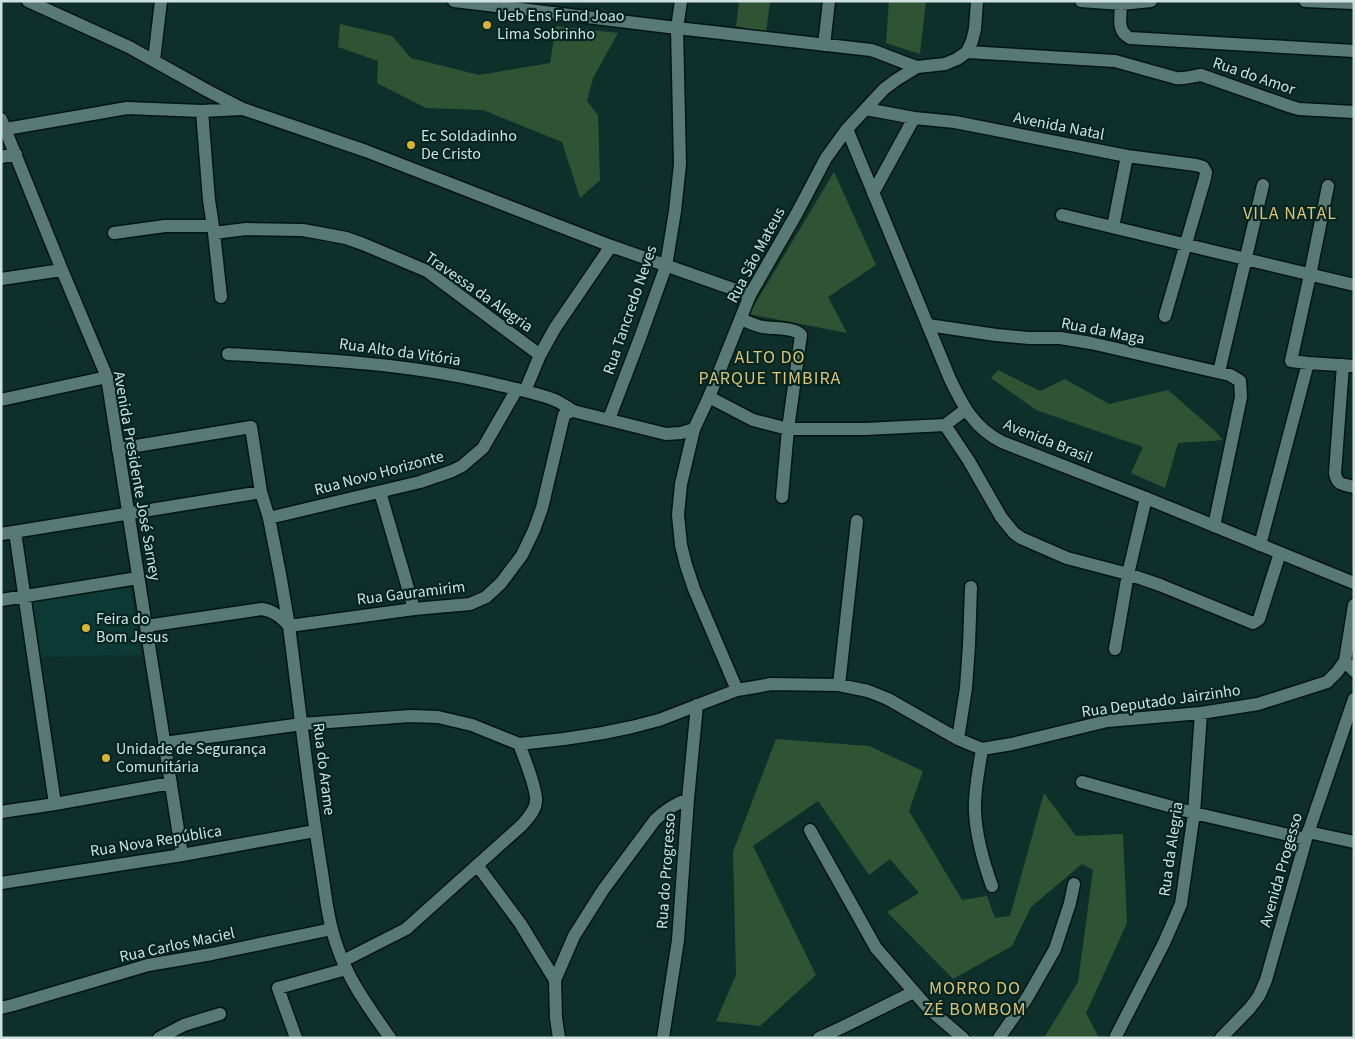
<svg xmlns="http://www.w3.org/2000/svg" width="1355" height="1039" font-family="'Source Sans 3',sans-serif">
  <rect width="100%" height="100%" fill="#0f2f2b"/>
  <path fill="#0e3a35" d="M130,588L141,655L40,657L32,601Z"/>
  <path fill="#305334" d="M739,1H770L766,33L736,26Z
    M889,1H926L920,54L886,43Z
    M340,24L392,36L411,58L479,75L550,63L556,26L618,33L593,78L587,101L598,115L600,180L580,198L562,142L483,110L426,108L377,83L378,61L338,47Z
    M834,172L876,265L828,297L847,333L749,314Z
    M998,370L1040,391L1065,379L1109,404L1168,390L1214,430L1223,440L1178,443L1165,488L1131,473L1143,447L1036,410L991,378Z
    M776,739L869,746L923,771L909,811L962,900L987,896L995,918L1010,916L1044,793L1076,836L1123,834L1127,923L1086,1013L1099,1038H1044L1078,982L1093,870L1082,864L1031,907L1012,946L953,979L887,912L919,893L890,859L869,875L818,801L753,846L816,975L760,1026L716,1021L736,975L733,852Z"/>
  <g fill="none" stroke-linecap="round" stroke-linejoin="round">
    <defs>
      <path id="street" d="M28,1L129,47L208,91L243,109L366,151L611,246L750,295
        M454,1L677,28L871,50C886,55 901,62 917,67
        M1081,1L1121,4L1151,1
        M1305,1L1354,3
        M1121,4C1121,17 1116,31 1130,38L1354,51
        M824,45L829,1
        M967,52L1115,61L1176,78C1185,79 1193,76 1201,75L1289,106L1299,109L1354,112
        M154,60L161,1
        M866,109L914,118
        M202,111L209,200L214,233L221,297
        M1,119L62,270L107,377
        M6,129L127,108L202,111L241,109
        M1,157L16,154
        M1328,186L1310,275L1291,361L1308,363L1354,366
        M873,193L914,118L955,122L1127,156L1196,165L1203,167L1206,172L1205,178L1165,316
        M1062,215L1354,285
        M1113,227L1127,156
        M114,233L165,226H213
        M214,233L246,229L303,230L346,238L363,244L427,271L540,355
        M1,279L62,270
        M741,319C748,322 756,326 763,327C774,329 794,327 801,335L788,429L782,497
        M928,325L996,335L1029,338H1060L1091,343L1230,375L1240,381L1241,397L1214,526
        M228,354C316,359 404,363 491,383C510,388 540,393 557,401C563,404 568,408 573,411
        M1343,365L1335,473C1337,485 1342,484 1354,487
        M1219,372L1263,185
        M525,391L540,355L555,328L611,246
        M709,397L753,420L788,429H865L945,425L965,410
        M945,425L969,461L1001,517L1014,533L1021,538L1067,558L1128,574L1160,585L1253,623L1259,619L1280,553
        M694,429L681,484L678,515L681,545L686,565L694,589L737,690
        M118,449L251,427L261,492L269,518L280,574L289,626
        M380,492L414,609
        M269,518L420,482L452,471L462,466L483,448L517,389
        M15,532L55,804
        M1,534L261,492
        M1260,545L1308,363
        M1,600L138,578
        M146,626L182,855
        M1115,649L1128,574L1146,498
        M1345,661L1354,671
        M839,685L857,521
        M958,739L966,688L969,645L971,587
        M164,743L302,724L410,716L438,717L472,725L519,744L564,739L603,733L632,727L659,720L737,690L755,687L771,684L839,685L868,691L888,699L958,739L982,749L1012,744L1107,721L1201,713L1258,704L1327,682L1337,672L1345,661L1354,605
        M982,749C979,769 974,790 975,811C976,837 983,861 992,886
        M1082,782L1194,813L1306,839
        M1,812L55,804L171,783
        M810,830L876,948L929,1009L963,1038
        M1308,832L1354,842
        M477,865L520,923L555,980
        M1,883L182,855L315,831
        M343,961L406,929L522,825C527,819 536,810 536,801C537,789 524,757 519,744
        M1,1008L13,1005L148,965L212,954L332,929
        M1116,1036L1164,943L1181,904L1194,813L1201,713
        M159,1038L184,1025L220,1014
        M296,1038L278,988L346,969
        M559,1038L556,1018L555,980L574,936L603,890L655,820C665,810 675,804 688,799
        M663,1038L678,940L688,799L697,705
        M819,1038C851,1024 882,1007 914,992
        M999,1038L1027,998L1055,949L1070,903L1074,884
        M1221,1038L1250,1008L1259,996L1266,980L1306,839L1354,699"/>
      <path id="secondary" d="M847,129L950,379C963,406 974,428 1002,442L1146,498L1354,583
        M1,400L107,377L146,626L262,609C274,611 281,617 289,626
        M609,419L640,338L666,266L675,211L680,164L677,28L681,1
        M289,626L414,609L470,604L486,597L501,583L522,555L534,530L542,508L564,415L569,412L573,411L666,434L681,433L694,429L709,397L750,295L797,213L826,158L847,129L884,89L896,80L917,67L945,64L957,59L967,52L972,41L975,29L977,1
        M289,626C299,704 308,783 320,860C325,888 327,919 337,946C348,980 370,1009 390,1038"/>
    </defs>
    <use href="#street" stroke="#001613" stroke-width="15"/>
    <use href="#secondary" stroke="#001613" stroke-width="15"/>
    <use href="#street" stroke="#597974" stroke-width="12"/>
    <use href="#secondary" stroke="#597974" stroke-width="12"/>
  </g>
  <g fill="#d9b334" stroke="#052521" stroke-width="2">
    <circle cx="487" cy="25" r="5"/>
    <circle cx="411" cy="145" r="5"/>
    <circle cx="86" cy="628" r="5"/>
    <circle cx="106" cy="758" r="5"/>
  </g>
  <g text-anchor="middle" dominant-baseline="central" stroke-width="4.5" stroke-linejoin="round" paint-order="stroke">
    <g font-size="16" fill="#d0e2df" stroke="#052521" text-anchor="start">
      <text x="497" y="16">Ueb Ens Fund Joao<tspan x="497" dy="18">Lima Sobrinho</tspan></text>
      <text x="421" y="136">Ec Soldadinho<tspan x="421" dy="18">De Cristo</tspan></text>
      <text x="96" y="619">Feira do<tspan x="96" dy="18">Bom Jesus</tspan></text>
      <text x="116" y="749">Unidade de Segurança<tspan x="116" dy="18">Comunitária</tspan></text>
    </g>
    <g font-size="16" fill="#d0e2df" stroke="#052521">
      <text transform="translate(1254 76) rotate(19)">Rua do Amor</text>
      <text transform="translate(1059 126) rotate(11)">Avenida Natal</text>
      <text transform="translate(756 255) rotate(-62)">Rua São Mateus</text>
      <text transform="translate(479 292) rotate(35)">Travessa da Alegria</text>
      <text transform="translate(630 310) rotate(-71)">Rua Tancredo Neves</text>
      <text transform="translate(1103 331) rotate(11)">Rua da Maga</text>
      <text transform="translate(400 352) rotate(8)">Rua Alto da Vitória</text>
      <text transform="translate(1048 441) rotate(22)">Avenida Brasil</text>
      <text transform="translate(379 473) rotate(-15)">Rua Novo Horizonte</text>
      <text transform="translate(137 476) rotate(80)">Avenida Presidente José Sarney</text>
      <text transform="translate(411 593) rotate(-7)">Rua Gauramirim</text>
      <text transform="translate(1161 701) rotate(-8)">Rua Deputado Jairzinho</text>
      <text transform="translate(324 769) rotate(83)">Rua do Arame</text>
      <text transform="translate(156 841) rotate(-9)">Rua Nova República</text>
      <text transform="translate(1171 849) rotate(-82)">Rua da Alegria</text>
      <text transform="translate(1281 870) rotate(-74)">Avenida Progesso</text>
      <text transform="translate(666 871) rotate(-86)">Rua do Progresso</text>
      <text transform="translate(177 945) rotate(-12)">Rua Carlos Maciel</text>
    </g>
    <g font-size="18" letter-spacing="1" fill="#dcc376" stroke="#052521">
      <text x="1290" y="213">VILA NATAL</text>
      <text x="770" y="357">ALTO DO<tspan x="770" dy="21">PARQUE TIMBIRA</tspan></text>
      <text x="975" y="988">MORRO DO<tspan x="975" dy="21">ZÉ BOMBOM</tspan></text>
    </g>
  </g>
  <rect width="1355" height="1039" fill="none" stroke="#d0e2df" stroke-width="5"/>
</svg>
